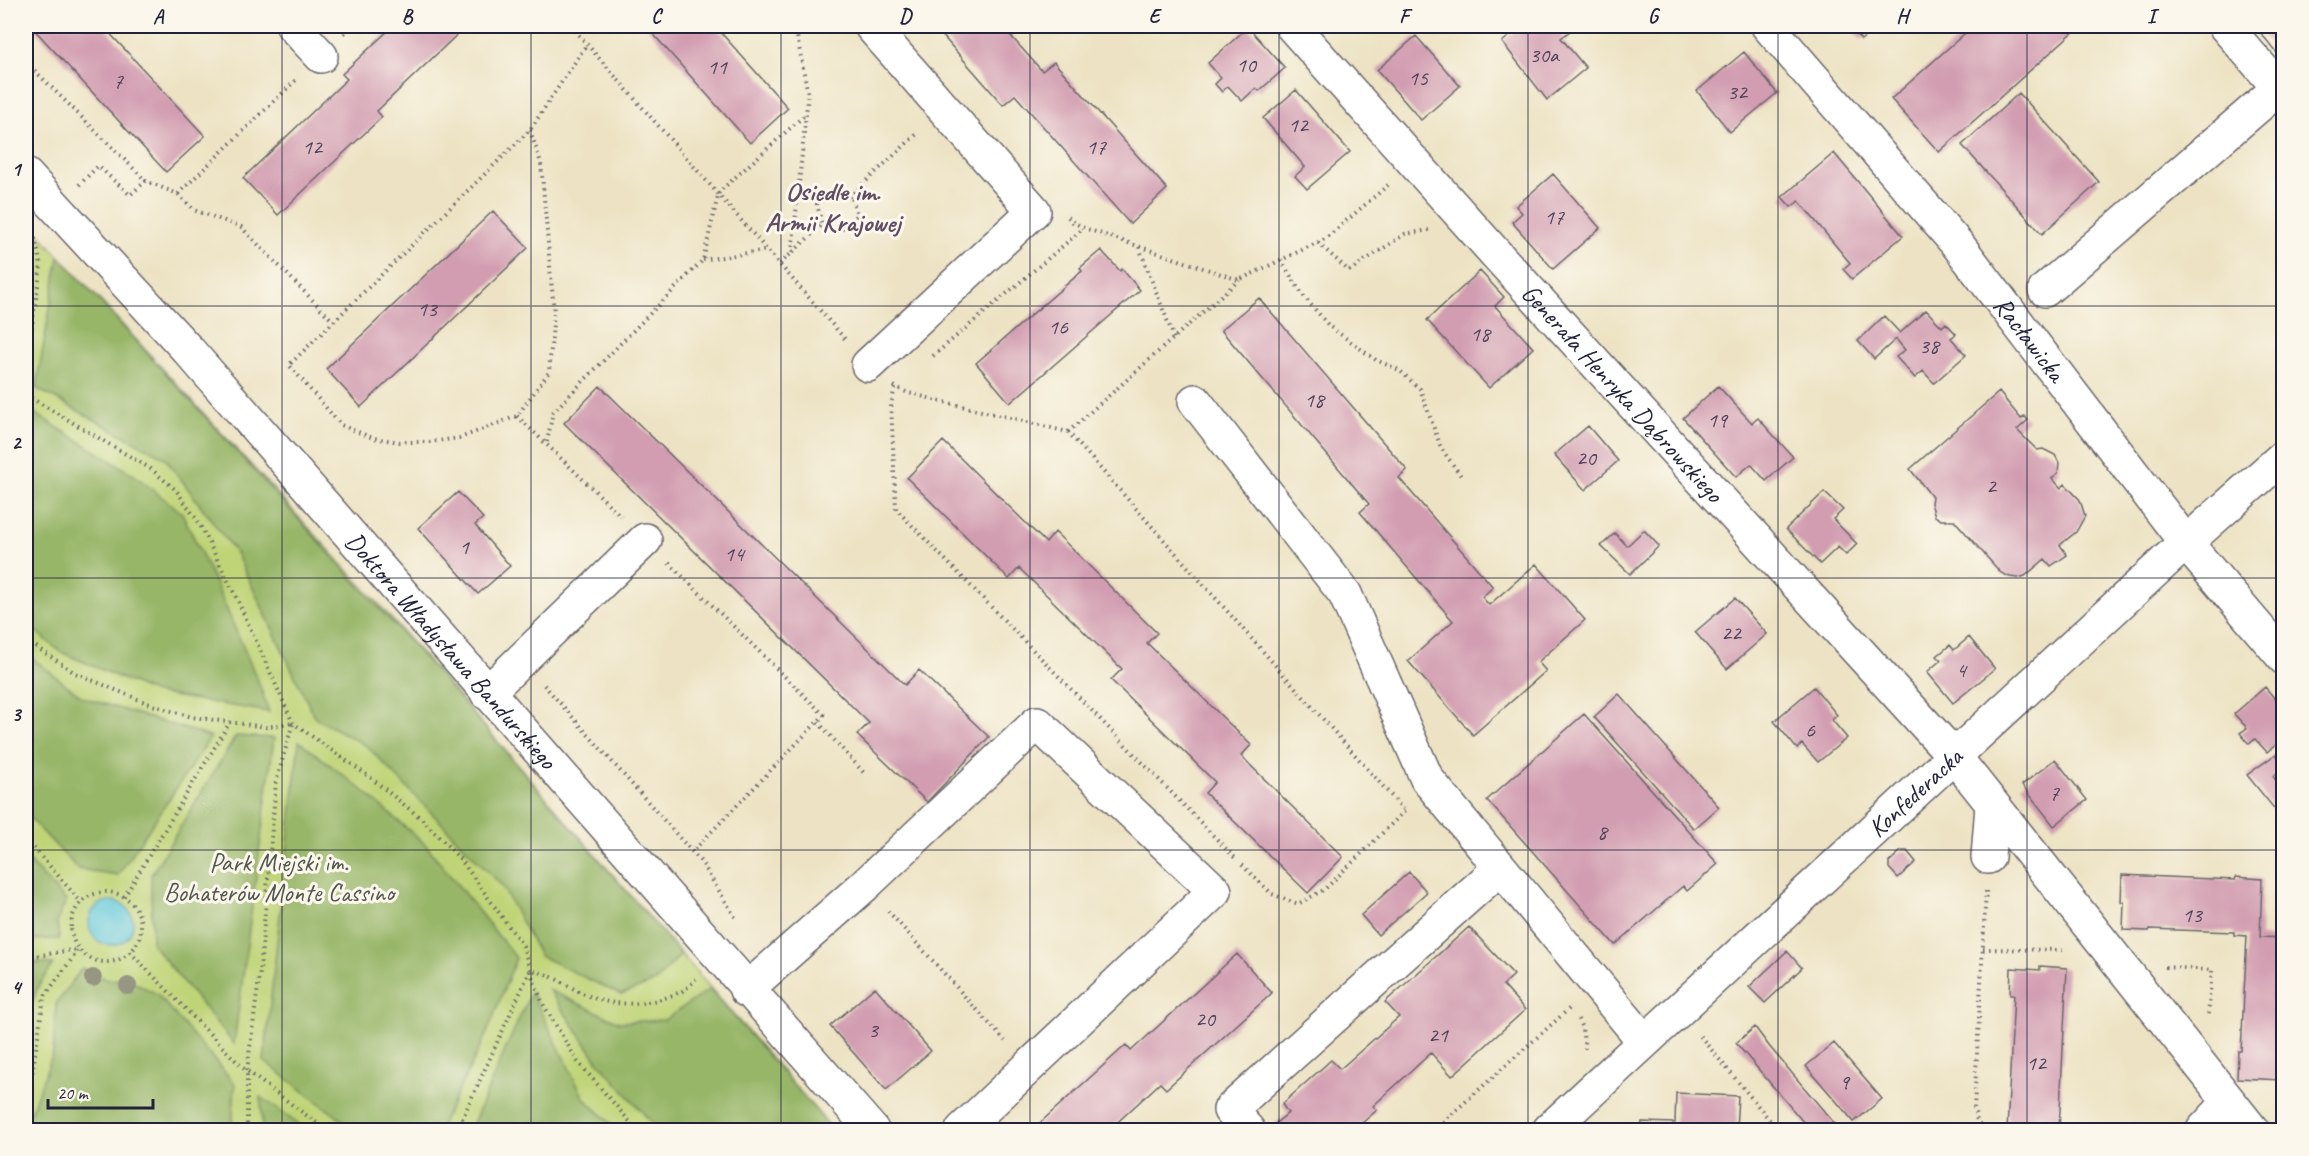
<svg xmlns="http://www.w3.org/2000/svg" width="2309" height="1156" font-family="Caveat,sans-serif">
  <rect width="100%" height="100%" fill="#fbf7ec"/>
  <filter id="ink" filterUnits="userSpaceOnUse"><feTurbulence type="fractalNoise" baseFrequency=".0167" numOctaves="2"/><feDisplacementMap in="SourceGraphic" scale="12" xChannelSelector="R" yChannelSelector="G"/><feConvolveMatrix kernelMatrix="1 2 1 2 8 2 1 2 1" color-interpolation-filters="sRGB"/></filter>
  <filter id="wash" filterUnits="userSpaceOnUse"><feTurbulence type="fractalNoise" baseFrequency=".008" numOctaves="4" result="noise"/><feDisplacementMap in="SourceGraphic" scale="24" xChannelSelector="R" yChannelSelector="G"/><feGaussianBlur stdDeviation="1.35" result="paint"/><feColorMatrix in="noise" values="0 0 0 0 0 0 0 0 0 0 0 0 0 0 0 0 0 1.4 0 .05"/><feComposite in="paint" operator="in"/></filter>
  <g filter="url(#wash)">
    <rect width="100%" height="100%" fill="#ede3c4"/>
    <path fill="#bfd477" stroke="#707b59" stroke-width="1.5" d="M26,220L377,602L833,1130H26Z"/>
    <path fill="#97b668" stroke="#5c6c52" stroke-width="1.5" d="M37,247L26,301V248Z
      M59,256L430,664L681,954L656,981L621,995L540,956L502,886L367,746L315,718L236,553L165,458L36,388Z
      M26,408L134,475L182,513L215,582L260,686L269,712L155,693L61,652L26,623Z
      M26,653L82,697L211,737L118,875L78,869L26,814Z
      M236,736L274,738L234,1044L152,944L151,875Z
      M299,741L360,788L425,844L516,958L487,1033L439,1130H355L264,1061Z
      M26,858L66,901L57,921L59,939L26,940Z
      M26,962L53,964L38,987L26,1017Z
      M82,968L106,979L130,980L157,994L235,1084L232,1130H26V1121L33,1106L53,1053L56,1004Z
      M710,989L833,1130H658L597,1060L549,990L619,1022L664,1020Z
      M531,992L584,1098L618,1130H470Z
      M261,1097L306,1130H262Z"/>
    <path fill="#60c9db" stroke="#41768b" stroke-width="1.5" d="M89 923a22 22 0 1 1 44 0a22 22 0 1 1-44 0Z"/>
    <g id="blocks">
      <path fill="#d29db1" d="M31,26H103L205,136L166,172Z
        M393,26H466L377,111L382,117L278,215L243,178L347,79L342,74Z
        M646,26H715L788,108L750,143Z
        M934,26H1002L1042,71L1054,62L1167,189L1130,224L1015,95L1003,105Z
        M1522,26H1565L1570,31L1561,38L1586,68L1547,100L1502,42Z
        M1849,26H1878L1861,40Z
        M1973,26H2080L1939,152L1891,99Z
        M2258,26H2283V56L2281,58L2256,27Z
        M1248,27L1285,68L1259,91L1256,88L1242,101L1228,86L1222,92L1215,84L1221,78L1208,63Z
        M1416,36L1460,86L1421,120L1377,70Z
        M1744,52L1777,93L1730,132L1697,91Z
        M1296,90L1350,152L1307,189L1295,176L1305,167L1263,118Z
        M2019,93L2099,182L2042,234L1962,145Z
        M1834,153L1903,236L1852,279L1843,269L1850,263L1799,201L1791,207L1782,197Z
        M1553,174L1600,228L1553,269L1512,222L1522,213L1516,206Z
        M493,211L528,248L361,407L326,369Z
        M1101,250L1120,271L1122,269L1140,290L1010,403L976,363L1082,271L1080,268Z
        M1480,271L1504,297L1495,306L1533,348L1489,388L1427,320Z
        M1259,298L1407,470L1399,478L1493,587L1482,597L1489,605L1536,564L1585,620L1538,662L1546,671L1473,735L1408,661L1453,621L1360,512L1369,504L1221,330Z
        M1926,310L1942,327L1946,323L1956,334L1951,338L1966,355L1934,383L1923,371L1915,378L1896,357L1905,350L1896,339L1874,359L1858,341L1884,316L1900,333Z
        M600,386L905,685L919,670L989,737L927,802L857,735L869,723L564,423Z
        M1718,386L1752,423L1758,418L1793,457L1766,481L1751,464L1736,477L1683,418Z
        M1999,392L2021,419L2024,416L2028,420L2017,430L2037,450L2043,449L2055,455L2059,463L2058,473L2052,478L2061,488L2065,484L2080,500L2085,516L2076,532L2060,545L2067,555L2051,566L2045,559L2025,576L2018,578L2010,577L2001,573L1954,520H1941L1935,516L1931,503L1932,497L1910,469Z
        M1588,426L1618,461L1585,490L1554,455Z
        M943,441L1046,543L1055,532L1157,633L1147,643L1251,745L1241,756L1343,857L1308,893L1205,793L1215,782L1111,680L1122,669L1019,568L1009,579L907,478Z
        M458,492L483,518L475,525L510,566L478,594L418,528Z
        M1824,492L1843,510L1833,519L1857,544L1846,555L1838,547L1820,564L1786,529Z
        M1644,530L1659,546L1630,574L1601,546L1615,533L1627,546Z
        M1735,598L1767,634L1727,669L1695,632Z
        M1969,637L1995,669L1953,703L1927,672L1941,660L1937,656L1950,645L1954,650Z
        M1814,687L1837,715L1832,720L1847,738L1818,762L1802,744L1797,749L1774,721Z
        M2265,687L2283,708V739L2267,752L2255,739L2249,744L2240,733L2247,728L2234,714Z
        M1619,694L1719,807L1694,829L1594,717Z
        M1584,714L1718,864L1687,891L1683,886L1615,945L1487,800Z
        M2276,754L2283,763V767L2273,776L2283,791V815L2281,817L2247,775Z
        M2055,759L2087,800L2054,826L2022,785Z
        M1901,851H1907L1916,862L1898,878L1889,868V862Z
        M1409,872L1427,892L1378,935L1361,915Z
        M2122,875L2235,880L2236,877L2262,879L2260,937L2283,938V1080L2237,1078L2238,1051H2241L2247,936L2234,935V932L2149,929V931L2123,930L2124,902H2121Z
        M1469,927L1514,975L1503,985L1525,1010L1452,1076L1431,1053L1373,1106L1377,1110L1354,1130H1283L1276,1123L1288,1113L1282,1104L1331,1060L1340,1069L1399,1017L1385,1002Z
        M1787,951L1802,968L1765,1003L1749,987Z
        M1237,954L1272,993L1166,1089L1160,1083L1109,1130H1032L1126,1045L1131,1051Z
        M2040,966L2067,968L2059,1130H2007L2014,995H2010L2011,968L2040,970Z
        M875,987L931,1051L886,1090L830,1026Z
        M1755,1027L1769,1046L1840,1130H1810L1736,1043Z
        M1834,1043L1882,1099L1854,1122L1806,1066Z
        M1676,1093L1738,1096L1736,1130H1641L1642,1122L1675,1123Z"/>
    </g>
  </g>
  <g filter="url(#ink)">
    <use href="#blocks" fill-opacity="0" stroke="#69666b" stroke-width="1.5"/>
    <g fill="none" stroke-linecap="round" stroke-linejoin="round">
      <defs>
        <g id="minor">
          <path d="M293,26L321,56"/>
          <path id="s1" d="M1292,26L1496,254L1954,756L2252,1130"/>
          <path id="s2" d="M1768,26L1958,245L2186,543L2284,658"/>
          <path id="s3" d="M26,175L189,351L872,1130"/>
          <path d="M2045,290L2279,88L2225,26"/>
          <path d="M868,365L1034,211L871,26"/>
          <path d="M1195,401L1345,594L1427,779L1644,1041"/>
          <path d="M487,693L645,540"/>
          <path d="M1988,857L1992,805"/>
          <path d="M746,990L865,885L1037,723L1215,891L962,1130"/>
          <path d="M1248,1130L1230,1110L1500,868"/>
          <path id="s4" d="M1549,1130L2172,555L2284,456"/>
          <path d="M2203,1130L2229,1102"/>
        </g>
      </defs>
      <use href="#minor" stroke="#69666b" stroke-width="36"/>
      <path stroke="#69666b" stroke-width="4" stroke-dasharray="1.5 4.5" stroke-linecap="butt" d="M571,26L845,339
        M344,34L353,26
        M26,62L146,181
        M530,130L541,163L554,312L549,372L517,416L460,438L430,442H400L373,438L341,425L289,365L530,130L587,44
        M79,185L98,166L130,195L146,181L178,194L194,210L241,227L333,321
        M178,194L296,80
        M849,197L919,132
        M1068,217L1073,222L1084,228L1239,280L1325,239L1388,185
        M1318,243L1349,271L1405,234L1429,230
        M1139,247L1174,338
        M792,253L808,94L795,26
        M703,260L767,250
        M1281,260L1302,294L1329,326L1376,360L1399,370L1420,389L1441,448L1461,476
        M780,264L822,225L817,204L831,192L852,198L857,215L842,229L822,225
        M933,356L1084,228
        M26,364L41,266L35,238
        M894,386L908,393L1068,432L1403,809
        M895,388L891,404L896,509L1237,860
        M26,395L151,469L176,490L199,523L238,601L293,723L371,778L423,820L461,860L523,946L530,970C552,973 569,988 589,996C616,1008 651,1005 678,993C685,991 691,984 696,979
        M517,416L621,516
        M1068,432L1239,280
        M547,442L553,412L703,260L719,192L806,114
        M669,563L824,715L692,852
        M26,640L75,673L152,705L192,717L266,727L293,723
        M544,685L702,863L735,917
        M818,722L864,773
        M26,839L81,902
        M1242,865L1272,894L1298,904L1325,889L1405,811
        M71 927a35 35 0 1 1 70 0a35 35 0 1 1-70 0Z
        M124,897L230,722
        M888,911L1005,1041
        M1983,949L2063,950
        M130,952L243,1068L326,1130
        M26,954L36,956L78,949
        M2165,967L2212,970L2208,1018
        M530,971L543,1004L578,1062L637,1130
        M1578,1019L1582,1028L1585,1049
        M1700,1036L1778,1130
        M26,1089L32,1074L44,997L79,949
        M247,1130V1071L260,971L276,782L293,723
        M457,1130L530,971
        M1434,1130L1571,1007
        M1983,1130L1977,1121L1974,1108L1986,891"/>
      <use href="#minor" stroke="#fff" stroke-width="33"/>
    </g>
    <g fill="#979683">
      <circle cx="93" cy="978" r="9"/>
      <circle cx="128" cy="986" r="9"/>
    </g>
  </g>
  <path fill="none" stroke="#22223b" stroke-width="1.5" stroke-opacity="0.55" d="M282,26V1130M531,26V1130M781,26V1130M1030,26V1130M1279,26V1130M1528,26V1130M1778,26V1130M2027,26V1130M26,306H2284M26,578H2284M26,850H2284"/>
  <g text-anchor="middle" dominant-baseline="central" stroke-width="6" stroke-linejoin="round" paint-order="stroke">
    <g font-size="22" fill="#4e4158">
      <text x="1544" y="55">30a</text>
      <text x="1246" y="65">10</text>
      <text x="717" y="67">11</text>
      <text x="1418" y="78">15</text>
      <text x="118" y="81">7</text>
      <text x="1737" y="92">32</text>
      <text x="1298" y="125">12</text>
      <text x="312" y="147">12</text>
      <text x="1096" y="147">17</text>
      <text x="1554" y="217">17</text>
      <text x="427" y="309">13</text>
      <text x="1058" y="327">16</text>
      <text x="1480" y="334">18</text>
      <text x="1929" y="346">38</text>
      <text x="1314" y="400">18</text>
      <text x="1717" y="420">19</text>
      <text x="1586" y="458">20</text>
      <text x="1991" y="486">2</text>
      <text x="464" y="547">1</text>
      <text x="734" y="554">14</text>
      <text x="1731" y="633">22</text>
      <text x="1961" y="670">4</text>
      <text x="1810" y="730">6</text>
      <text x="2054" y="793">7</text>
      <text x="1602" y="832">8</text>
      <text x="2192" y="915">13</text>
      <text x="1205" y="1019">20</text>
      <text x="873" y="1030">3</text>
      <text x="1438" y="1035">21</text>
      <text x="2036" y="1063">12</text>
      <text x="1844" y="1082">9</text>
    </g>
    <g font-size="26" fill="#22223b" stroke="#fbf7ec">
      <text stroke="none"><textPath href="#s2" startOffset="408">Racławicka</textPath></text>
      <text stroke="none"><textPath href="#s1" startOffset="494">Generała Henryka Dąbrowskiego</textPath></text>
      <text stroke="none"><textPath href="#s3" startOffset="638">Doktora Władysława Bandurskiego</textPath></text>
      <text stroke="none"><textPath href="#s4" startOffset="498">Konfederacka</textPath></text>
    </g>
    <g font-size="26" fill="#51574d" stroke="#fbf7ec">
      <text x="279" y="862">Park Miejski im.<tspan x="279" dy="30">Bohaterów Monte Cassino</tspan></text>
    </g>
    <g font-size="27" font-weight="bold" fill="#604d64" stroke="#fbf7ec">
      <text x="833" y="191">Osiedle im.<tspan x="833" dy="31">Armii Krajowej</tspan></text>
    </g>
  </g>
  <rect width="2309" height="1156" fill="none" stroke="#fbf7ec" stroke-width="66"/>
  <path d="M48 1099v9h105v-9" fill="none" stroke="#22223b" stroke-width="3"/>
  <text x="57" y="1099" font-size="18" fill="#22223b" stroke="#fbf7ec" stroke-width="4.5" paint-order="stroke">20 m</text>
  <rect x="33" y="33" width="2243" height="1090" fill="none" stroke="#22223b" stroke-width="2"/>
  <g font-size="20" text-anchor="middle" font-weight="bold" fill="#22223b">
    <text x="158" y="23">A</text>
    <text x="407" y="23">B</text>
    <text x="656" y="23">C</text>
    <text x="905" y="23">D</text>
    <text x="1154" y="23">E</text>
    <text x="1404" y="23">F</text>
    <text x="1653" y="23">G</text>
    <text x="1902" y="23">H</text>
    <text x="2151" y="23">I</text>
    <text x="16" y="176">1</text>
    <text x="16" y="449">2</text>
    <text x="16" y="721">3</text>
    <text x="16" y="994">4</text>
  </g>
</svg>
